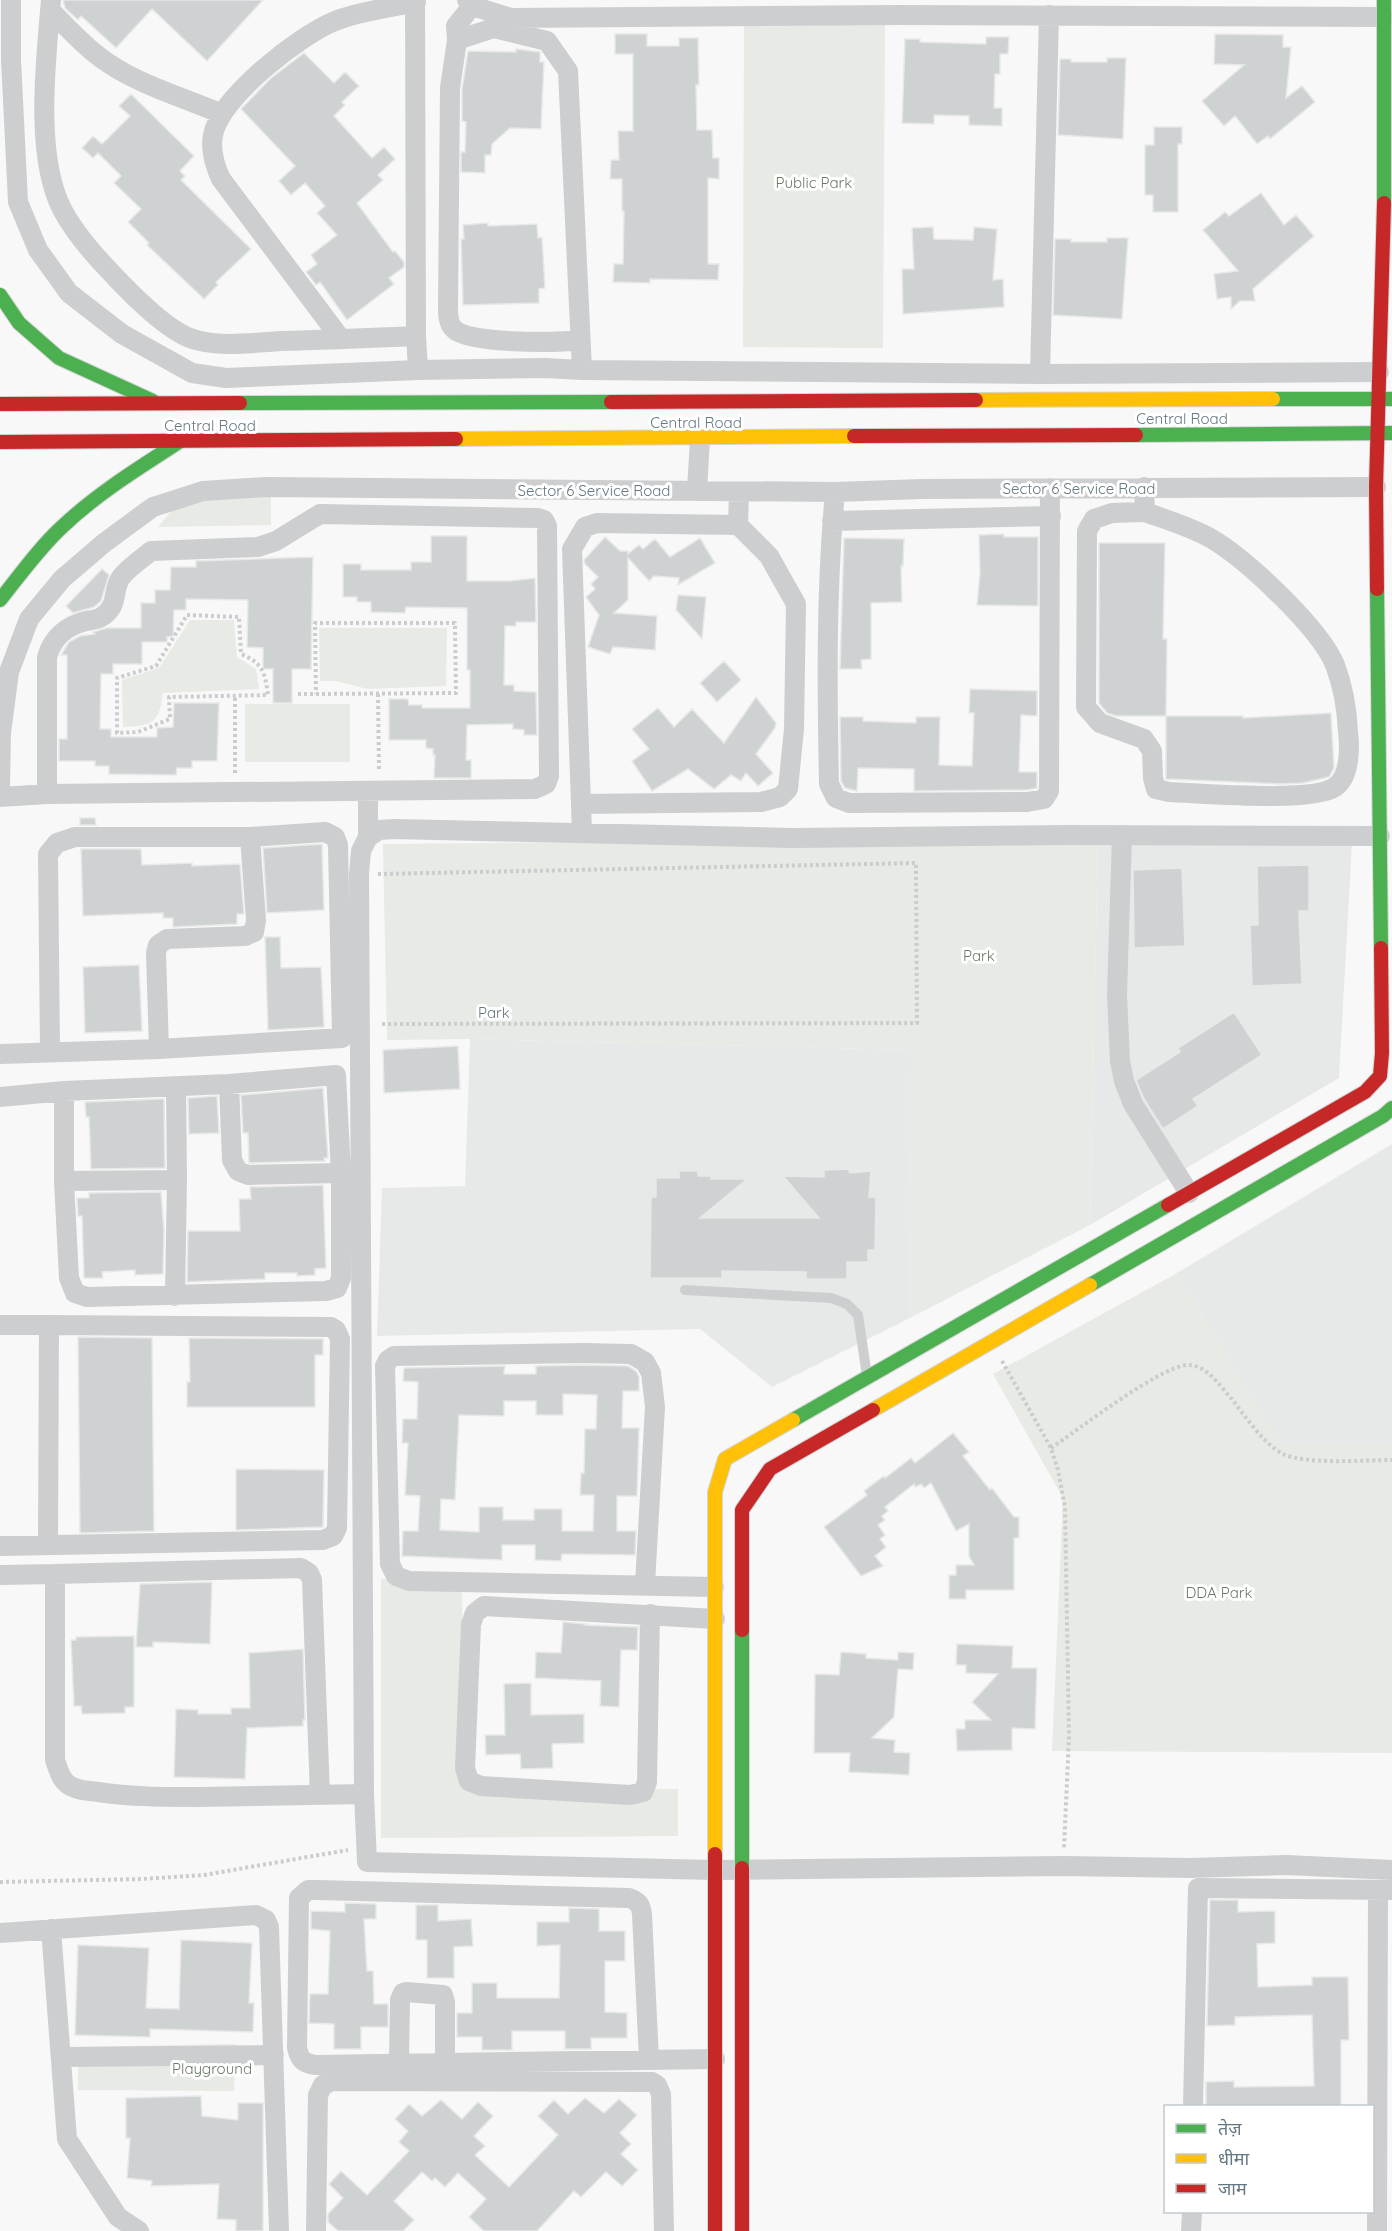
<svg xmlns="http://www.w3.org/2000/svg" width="1392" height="2231" font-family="Quicksand,'Noto Sans Devanagari',sans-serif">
  <rect width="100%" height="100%" fill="#f8f8f8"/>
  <path fill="#e7e9e9" d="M1098,837L1352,843L1339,1078L1090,1225Z
    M470,1039L911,1050L908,1319L772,1387L700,1329L377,1336L382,1188L465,1186Z
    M1392,1144V1443L1279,1444L1177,1273Z"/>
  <path fill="#e8eae5" d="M744,17L885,18L883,348L743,347Z
    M271,494V525L158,527L185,495Z
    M190,620H234L237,657L256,669L259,689L163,693C159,723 153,726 123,727L122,680L159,668Z
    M319,628H447L446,686L368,689L335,681H320Z
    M245,704H350V762H245Z
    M1098,837L1090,1225L908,1319L910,1050L470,1039L387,1040L383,844Z
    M1177,1273L1279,1443H1392V1753L1052,1751L1063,1498L993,1374Z
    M381,1579H462L463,1789H678V1836L381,1838Z
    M236,2044L234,2091L78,2090V2047Z"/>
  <path fill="#cfd2d3" stroke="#e8e8e8" stroke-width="1.5" fill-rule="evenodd" d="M63,0H263L207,61L152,9L116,48L81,16L78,20L65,8Z
    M615,34H647V46H679V38H698L699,85H696L697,130H712L713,158H719V179L708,178V264H719L718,280L650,279V283L613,282L614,264H623L624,211H622V179H610L611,160H619L618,131H633V54H615Z
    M1215,34L1283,35V47H1291L1286,98L1302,86L1315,102L1270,139L1268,136L1257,144L1235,116L1224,126L1202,101L1244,65L1214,64Z
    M986,37H1009L1008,54H1000V74H995L994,108H1002V126L969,125V116L934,115V124L902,123L905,39H920V42L986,44Z
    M516,49L540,52V62H544L541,129L510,128L492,144L491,155H485V173L461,172V152H465L466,122L462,121V89L468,51L516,52Z
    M304,53L334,83L345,72L359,86L342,102L345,105L334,116L372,158L384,147L395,159L378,175L383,180L357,203L393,252L395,251L404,262V267L389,278L394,284L347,320L320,282L316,285L306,272L317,264L311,255L337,235L317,213L325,206L305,183L291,195L279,181L295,166L241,109L271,78Z
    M1107,58H1126L1123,139L1058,135L1060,59H1071V62H1107Z
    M131,94L194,156L180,171L185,176L181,180L251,249L216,282L218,285L204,299L147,245L149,243L128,222L141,209L114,183L121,176L98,153L93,158L82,148L93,136L102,144L130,116L119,106Z
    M1154,127H1182V144H1178V212H1153V195H1145V145H1154Z
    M1261,193L1284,225L1296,215L1314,236L1253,289L1255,301H1240L1231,309V297L1217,299L1214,274L1238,271L1203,230L1225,212L1229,216Z
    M488,223V226L537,224L538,238L542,237L545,288L539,289V303L463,305L461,239H464L463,225Z
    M933,227L934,239L973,240L974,227L997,229L993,280L1003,279L1004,307L903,314L902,269H914L912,228Z
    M1107,238H1128L1122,319L1053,315L1055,239H1071V242H1107Z
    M1004,534V537H1038V606L977,605L980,573L979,535Z
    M431,536H467V581H510L535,578L536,622H516V626H505L504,685H514V691L536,692L537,735H524V730L513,729V724L467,725L466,760H471V778H434L435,755H433V749L426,748V740H389V699H408L409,705H422V708H470V670H467V608L406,607L405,613L371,612V602H357V597H343V564H361V570H411V562H431Z
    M605,537L620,551H628V554L639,545L643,549L655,539L670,557L700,538L715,563L678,585L679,578L654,576L649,581L628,558V600L614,613L657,616L655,650L613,647L610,654L588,647L599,615L586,597L595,589L591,584L598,577L585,564L584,560Z
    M844,538L904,539L903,566H901L902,602L871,603V659L861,660L862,669H840Z
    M1099,543H1165L1163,639H1167L1166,716H1116L1107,713L1099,703Z
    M313,557L311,669H292V703H273V669H263V648L247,647L248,600L186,599V610H174L173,636L167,637V642H142V664H113V674H101L100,729H111V737H157V728L173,727L174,703H219L217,761H192V768H177L176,775L109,774V766H95V761H59V739H67V655H61L69,642L80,636L95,634L93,632L107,628H141V603H155V590H170L171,567H196V561Z
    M102,569L109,575L101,601L94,607L73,613L66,606Z
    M678,595L706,597L702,639L676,610Z
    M724,661L741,680L717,702L700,683Z
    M970,689L1037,691V716L1021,715L1019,772H1037V788L1026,790L914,791V769L858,768L857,791L845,788L841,781L840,717H863V721L916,723V717H940L939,765L972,766L974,713H969Z
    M756,697L776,723L775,728L756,754L773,773L758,786L746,773L741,781L731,775L714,789L688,769L652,791L632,761L649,749L632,729L658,708L674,727L692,709L724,743Z
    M1331,713L1334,768L1329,777L1303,783L1281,784L1166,779V716H1243V718Z
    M80,818H95L96,825H80Z
    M322,844L324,910L267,913L263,848Z
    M81,849H141L142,865L192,863V866L240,864L244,914H237V924L173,927V918H163V913L83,916Z
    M1309,865V911H1299L1302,984L1252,986L1250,925H1258L1257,866Z
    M1182,868L1185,946L1134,948L1133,870Z
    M265,937H280L281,968L321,967L324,1027L268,1030Z
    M139,965L142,1031L85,1033L83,967Z
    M1234,1012L1262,1055L1193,1099L1198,1106L1163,1129L1144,1099L1136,1080L1180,1052L1178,1048Z
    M458,1046L460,1089L384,1093L383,1050Z
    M323,1088L328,1158H324L325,1161L249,1163L248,1133H243L241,1095Z
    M217,1096L219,1133L189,1134L188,1098Z
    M160,1099H164L165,1168L91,1169L89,1117H86L85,1102Z
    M848,1169L850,1173L871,1171L869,1197H876L875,1250H868V1262H847V1279H806V1272L722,1271V1278H650L651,1197H656V1178H679V1171H698V1176H711V1179H747L700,1218H819L783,1176L824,1177V1170Z
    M323,1185L326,1268L315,1269V1275L297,1276V1273H265V1279L187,1282L188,1231H240L239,1199H251L250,1187Z
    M161,1192L164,1231L163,1274L135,1275V1270L102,1272L103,1278H84L82,1216H78L77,1198H89V1193Z
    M78,1337L152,1338L154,1531L80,1533Z
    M189,1338L323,1339V1355H315V1407H187V1382H190Z
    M583,1365L628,1366L636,1371L639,1377V1391H623L622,1428H639L637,1496H617V1531H636L635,1555L562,1554L561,1561L535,1560V1545H502V1560L402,1556L403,1531H418L420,1496L405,1495L408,1443H402L403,1419H417L418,1382L403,1381L404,1368L505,1366L504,1374H536V1366ZM563,1394L597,1395L596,1429H585L584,1473H581L580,1495H594L593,1531H562V1509H534V1520H503V1507H479V1532L440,1530L441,1499L455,1500L459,1415L504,1416V1401H536V1415H563Z
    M953,1433L969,1452L963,1456L990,1490L992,1488L1014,1517H1019V1538H1014V1590H966V1599H949V1575H956V1565H974L969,1556V1524L956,1531L931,1483L924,1488L921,1484L916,1487L914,1484L885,1507L888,1511L882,1516L885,1520L878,1525L885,1535L880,1539L886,1547L875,1556L883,1566L861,1576L824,1527L867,1495L864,1491L884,1476L885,1478L911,1458L915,1463Z
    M236,1469L324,1470L323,1527L236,1530Z
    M212,1582L210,1644L153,1642V1647H136L140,1584Z
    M563,1622L586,1624L585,1625L638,1627L637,1650H621L619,1707L600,1706L601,1681L535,1678L536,1652L561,1653Z
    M134,1636V1707H125V1713L82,1714L81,1706H74L71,1640H76V1637Z
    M957,1644L1013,1646L1012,1668H1037L1035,1729L1012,1728V1750L957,1751L956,1729H965V1720H991L972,1702L998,1674L966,1673V1665H956Z
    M303,1649L305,1720H303V1726L247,1728L245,1779L174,1777L176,1709L198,1710V1714H231V1708H250L249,1653Z
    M841,1652L866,1654V1658L898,1660V1652L914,1653L913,1670L898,1669L894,1717L872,1738L895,1740L894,1752L910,1753L909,1775L849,1772L850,1753H814L815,1674L839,1675Z
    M531,1683V1715L584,1714V1743L552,1744L553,1768L521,1769L520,1754L486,1755L485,1735H505L504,1684Z
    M1210,1900H1238V1912L1275,1911V1943L1257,1944L1258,1987L1312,1985V1977H1348L1349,2040H1341V2106H1206V2082L1234,2081V2087L1314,2086L1312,2015L1235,2017V2025L1207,2026Z
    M345,1903L376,1904V1919H364L367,1971H373L374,2004H388V2027H361V2049H334V2024L309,2023L310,1994H328L330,1931L311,1929V1911L345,1912Z
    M416,1905H438V1921L471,1919L473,1946L454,1947V1978H427V1940H416Z
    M569,1908L599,1909V1931H625V1961H605V2012L627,2013V2038H591V2049H565V2031H512V2050H482V2037H457V2013H472V1983H497V1998H559L560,1945L537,1946V1922H569Z
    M181,1940L252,1943L249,2003H254L253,2032L150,2029V2037L75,2035L78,1945L149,1948L146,2008L179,2009Z
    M201,2096L202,2116L238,2120V2103H263V2231H236V2220L217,2219L219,2184L151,2186L152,2181L127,2178L130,2138H126V2098Z
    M585,2098L604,2113L619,2099L637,2115L620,2133L631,2144L621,2154L638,2170L622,2186L606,2172L581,2197L574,2191L537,2231H484L469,2217L486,2199L458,2173L445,2187L435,2178L432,2181L422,2172L394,2201L414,2220L403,2231H338L328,2222V2214L343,2198L329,2184L341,2171L367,2195L409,2151L399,2142L408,2131L395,2119L409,2104L422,2116L441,2100L462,2119L478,2102L493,2116L474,2136L485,2146L475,2155L509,2187L558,2135L538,2116L554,2100L568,2114Z"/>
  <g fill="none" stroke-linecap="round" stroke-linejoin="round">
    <defs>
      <path id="fast" d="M1384,203V0
        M0,295L19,323L59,358L153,401
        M1273,399H1392
        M240,403L611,402
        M1136,435L1392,433
        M1377,589L1381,948
        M0,600C20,575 39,548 63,526C98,493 139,468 179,442
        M1090,1285L1383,1116L1392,1108
        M793,1420L1168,1205
        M742,1630V1868"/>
      <path id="slow" d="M976,400L1273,399
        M456,439L854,436
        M873,1410L1090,1285
        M715,1854V1492L725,1459L793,1420"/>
      <path id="jam" d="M611,402L976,400
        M0,404L240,403
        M854,436L1136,435
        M0,442L456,439
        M1377,589L1376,487L1384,203
        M1168,1205L1365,1092L1380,1076L1382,1053L1381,948
        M742,1630V1510L770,1469L873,1410
        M715,1854V2231
        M742,1868V2231"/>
    </defs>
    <use href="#fast" stroke="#d5d6d7" stroke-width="16"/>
    <use href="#slow" stroke="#d5d6d7" stroke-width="16"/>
    <use href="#jam" stroke="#d5d6d7" stroke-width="16"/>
    <path stroke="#cacccd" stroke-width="4" stroke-dasharray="3 3" stroke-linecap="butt" d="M187,615L239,617L241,654C263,663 265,673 268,695L169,697L170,719L138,732L117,733V678L156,666Z
      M298,694H316L456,693L455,623H315L316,694
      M378,694L379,771
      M235,773V696
      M378,874L916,863L917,1023L379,1024
      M1002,1361L1051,1448L1058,1470L1065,1507L1069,1737L1064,1848
      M1051,1448C1078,1430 1159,1367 1187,1365C1206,1364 1219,1385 1230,1397C1244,1414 1263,1444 1283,1454C1307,1465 1364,1460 1392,1460
      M0,1882L142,1879L204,1875L348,1850"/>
    <path stroke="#cdcecf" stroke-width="10" d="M685,1290L831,1298L847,1304L858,1315L867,1376"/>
    <path stroke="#cdcecf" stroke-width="20" d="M11,0V59L18,202L38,250L69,293L122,334L192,373L226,378L418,370L545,368L582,370L1040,374L1379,372
      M51,0C46,60 34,157 63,211C78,238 98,259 119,281C135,298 168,330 190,338C217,348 252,343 280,341C325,340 371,338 416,336
      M415,0L416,336L418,370
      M467,0L472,6L511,18L898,15L1383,17
      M472,6L456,26L457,40L450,88L448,307C448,314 448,324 454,329C467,344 558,343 580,340
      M50,10C69,29 87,49 108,63C142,86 185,98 222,114
      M457,40L494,28L547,41L568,71L582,370
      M341,339L221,179C215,166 210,150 213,135C220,97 300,35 335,21C360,11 389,8 416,2
      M1040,374L1049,15
      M1144,487L1145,512L1112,513L1094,519L1087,531L1086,707L1100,723L1144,739L1152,751L1153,778L1156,789L1169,792C1202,793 1312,803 1335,787C1350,777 1350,748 1348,732C1347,710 1343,686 1335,665C1320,628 1247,560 1212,539C1191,527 1167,520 1145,512
      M697,490L700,439
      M835,492C826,589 827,687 829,784L836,798L849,803L1027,802L1044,799L1049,791L1050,488
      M832,521L1051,516
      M0,786L1,733L9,672L29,619L62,579L104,543L153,507L203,491L266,487L835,492L923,489L1376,487
      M368,791V837L361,851L359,874L364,1794L367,1862L714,1870L1063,1866L1191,1868L1287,1865L1392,1870
      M0,797L47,794L535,789L546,784L549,776L547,526L544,520L538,518L320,514L276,541L258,547L151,551C143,558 125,570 120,579C112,593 119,604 103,616C98,620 92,620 86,621C66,626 53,637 47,657V794
      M581,804L761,802L780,797L788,789L794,729L796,604L769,556L738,525
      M582,833L572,549L585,527L597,523L738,525L739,492
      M1122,835L1117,995L1120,1061L1124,1081L1133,1104L1189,1193
      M368,837L379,830L394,829L792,838L1069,835L1380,836
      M159,1049L156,953L158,945L167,939L245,936L254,932L256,920L250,837
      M0,1054L159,1049L342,1038L338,845L335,837L325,832L250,837H75L57,843L48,854L50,1051
      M229,1084L232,1160L238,1171L248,1175L341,1173
      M0,1097L64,1091L229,1084L336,1075L341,1173V1278L337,1288L326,1291L87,1297L75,1293L69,1278L64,1181V1091
      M64,1181L177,1180
      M175,1296L177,1180L176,1087
      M0,1325H49
      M0,1546L323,1540L333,1536L337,1528L340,1339L336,1330L331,1327L49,1325L48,1546
      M0,1575L55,1574
      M645,1584L655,1407L651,1373L645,1362L631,1354L583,1353L394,1356L388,1360L385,1366L390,1564L396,1576L409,1581L714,1587
      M650,1614L647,1782L643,1792L630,1795L481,1786L469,1781L465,1768L471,1624L475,1613L484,1606L715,1619
      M320,1795L312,1580L309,1573L301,1568L55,1574V1760C59,1772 62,1784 75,1788C82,1791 91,1791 98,1792C131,1797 165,1797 199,1797C254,1796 309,1795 364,1794
      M51,1929L67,2139L118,2217L139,2231
      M0,1933L256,1915L266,1920L269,1927L279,2231
      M62,2057L274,2055
      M649,2060L642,1914C641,1905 638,1901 629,1898L317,1890H308L299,1898L297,2048C300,2060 303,2063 315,2065L715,2059
      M399,2063L400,2000L403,1993L406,1992L443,1995L445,2002V2062
      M1193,2106L1198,1888L1392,1890
      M316,2231L318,2095L323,2085L332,2081L652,2082L657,2085L661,2094L664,2231
      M1191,2231L1192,2212
      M1377,2231L1378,1890"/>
    <use href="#fast" stroke="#4caf50" stroke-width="14"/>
    <use href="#slow" stroke="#ffc107" stroke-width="14"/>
    <use href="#jam" stroke="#c62828" stroke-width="14"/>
  </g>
  <g text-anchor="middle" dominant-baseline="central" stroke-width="6" stroke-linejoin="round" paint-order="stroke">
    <g font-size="15" fill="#687a63" stroke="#fff">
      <text x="814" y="182">Public Park</text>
      <text x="979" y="955">Park</text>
      <text x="1219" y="1592">DDA Park</text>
      <text x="212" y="2068">Playground</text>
    </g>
    <g font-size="15" fill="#647783" stroke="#fff">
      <text x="1182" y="418">Central Road</text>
      <text x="696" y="422">Central Road</text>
      <text x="210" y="425">Central Road</text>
      <text x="1079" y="488">Sector 6 Service Road</text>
      <text x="594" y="490">Sector 6 Service Road</text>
      <text x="494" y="1012">Park</text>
    </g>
  </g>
  <rect x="1164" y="2105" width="210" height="108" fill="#ffffff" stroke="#c1c9cd" stroke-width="1.5"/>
  <rect x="1176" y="2124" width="30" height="9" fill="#4caf50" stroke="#c1c9cd" stroke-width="1.5"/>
  <text x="1218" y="2135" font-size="18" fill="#647783">तेज़</text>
  <rect x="1176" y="2154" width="30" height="9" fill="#ffc107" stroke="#c1c9cd" stroke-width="1.5"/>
  <text x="1218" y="2165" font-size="18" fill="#647783">धीमा</text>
  <rect x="1176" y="2184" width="30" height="9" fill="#c62828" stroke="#c1c9cd" stroke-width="1.5"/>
  <text x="1218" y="2195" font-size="18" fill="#647783">जाम</text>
</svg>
